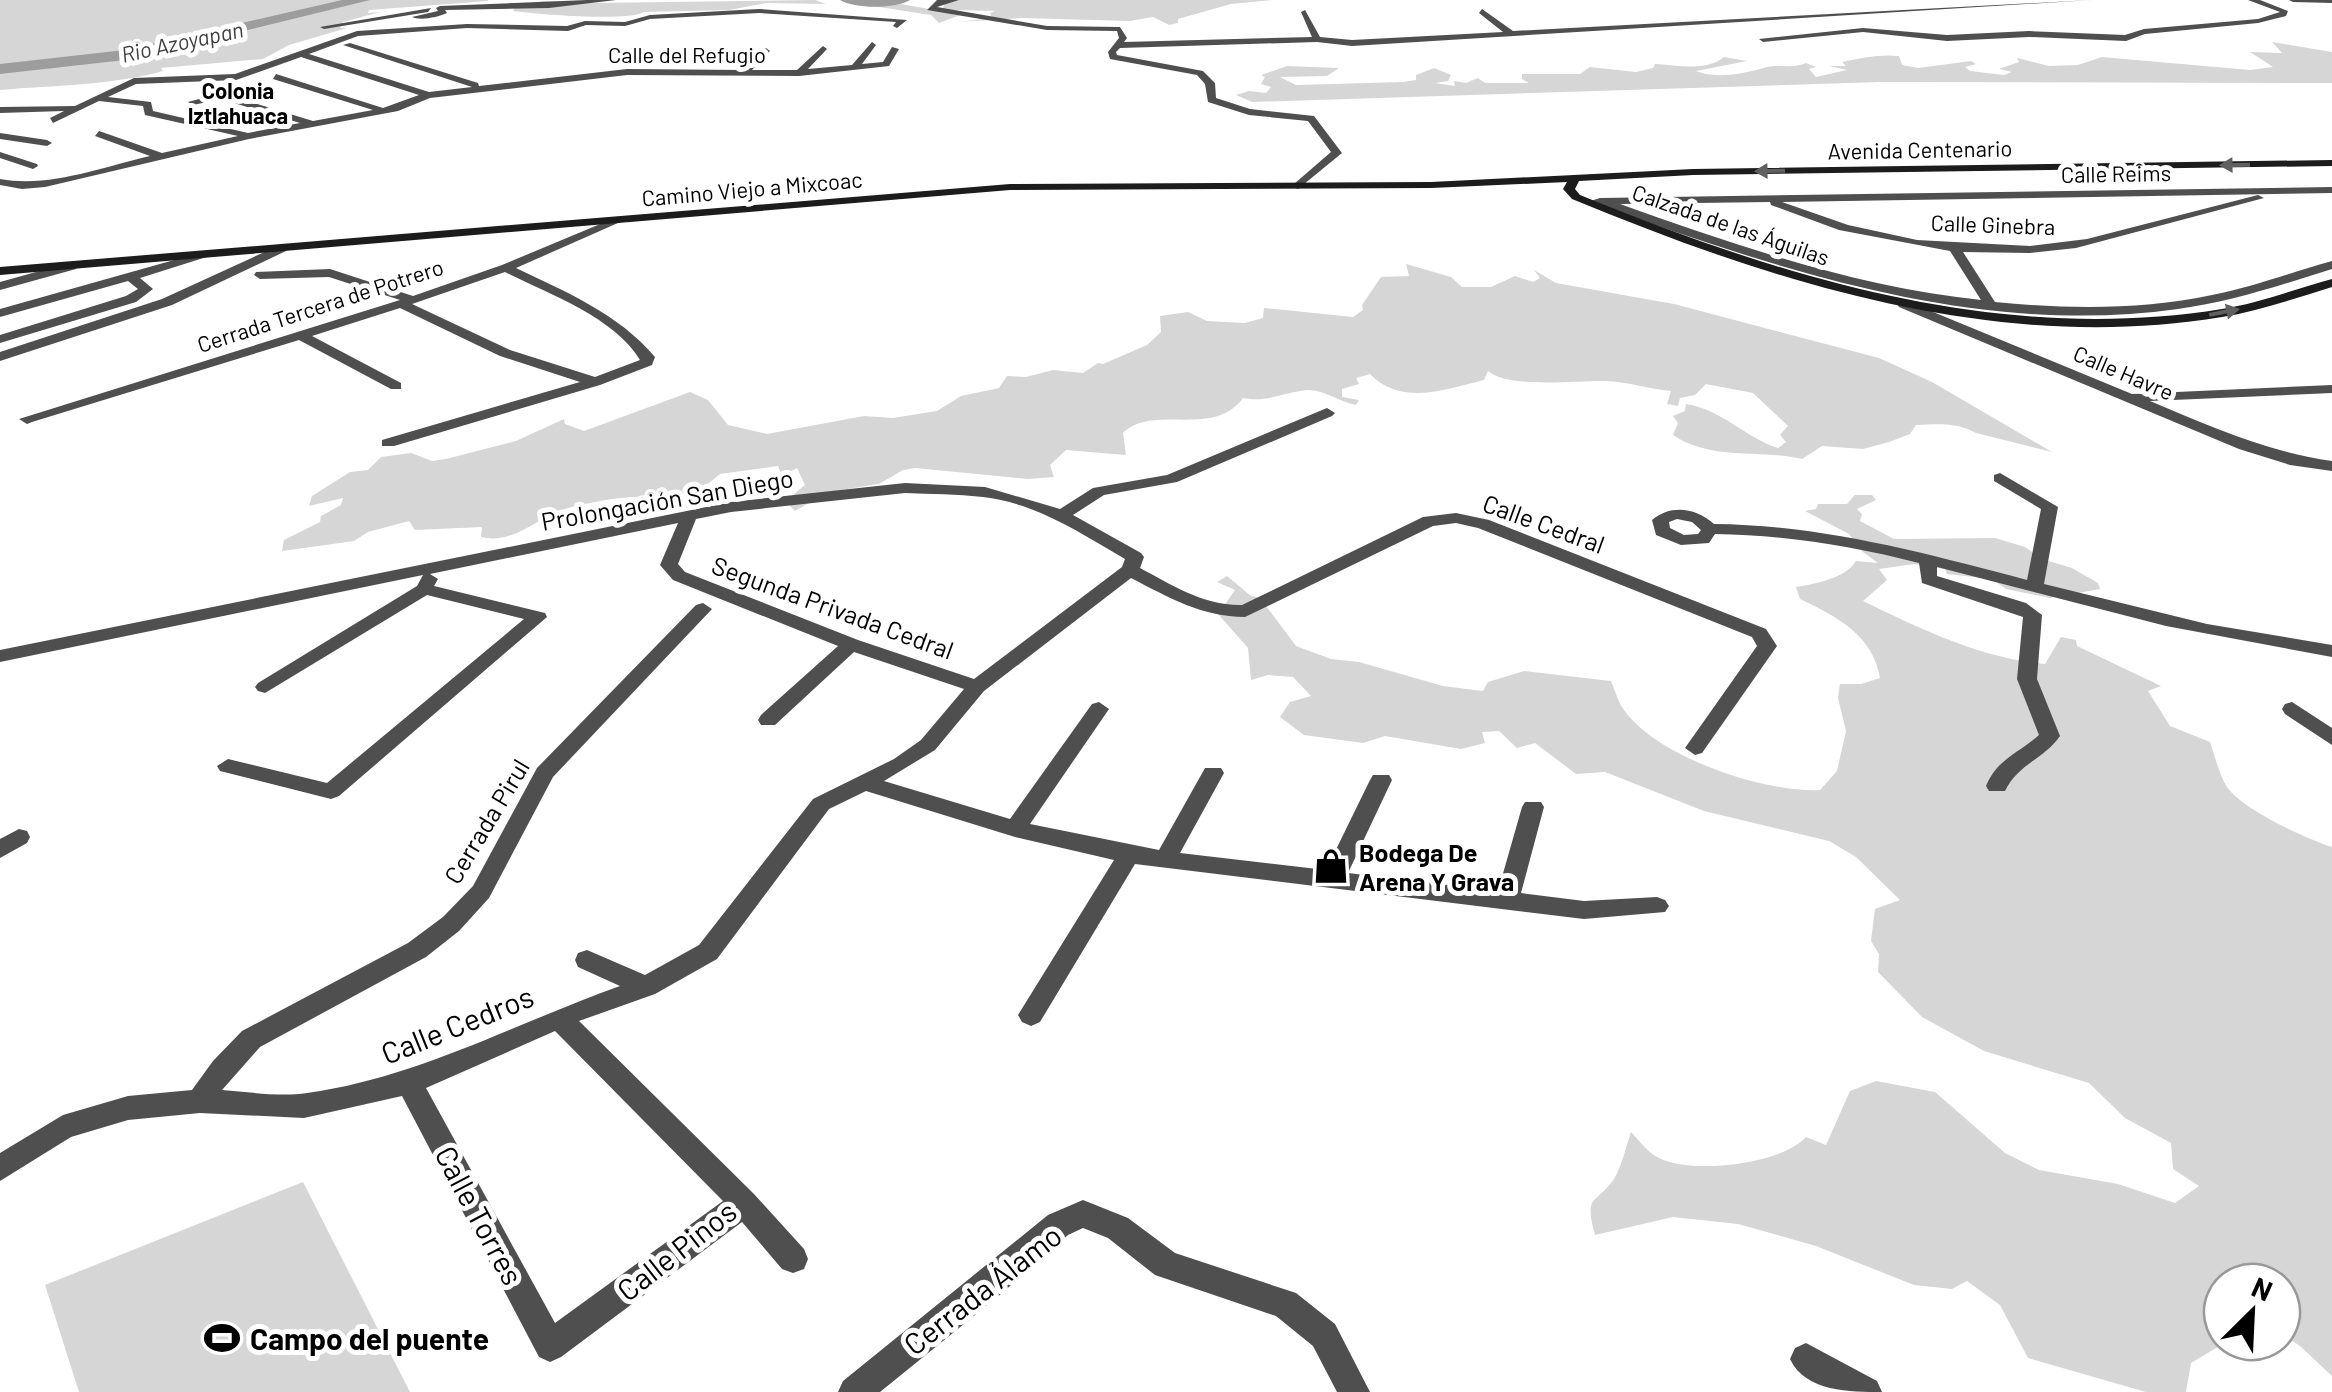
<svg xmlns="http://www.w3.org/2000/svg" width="2332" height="1392" font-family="Barlow,sans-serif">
  <rect width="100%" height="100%" fill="#fff"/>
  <path fill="#d6d6d6" d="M0,0H488V1L369,10L368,13L380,12L343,22L340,28H347L289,45L263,59L161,68L163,71C109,86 55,85 0,90Z
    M518,0L592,3L815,0L826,4L767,3L729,10L644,12C628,22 536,14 513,11L516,6L544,1Z
    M959,0H1272L1231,4L1178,19V23L1169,25L1153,17L1130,21L1022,18L958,22L992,18L990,13L995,11L953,10L954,15L963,14L939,23L931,15L860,4H900L941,11L945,4Z
    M2272,42L2332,52V83L1880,82L1252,102L1236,95L1249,91L1266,93L1271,87L1261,84L1265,77L1261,75L1287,66L1339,68L1327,76L1280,77L1296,85L1403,82L1416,80V75L1434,68L1451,75L1448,81L1435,83L1455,86L1454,81L1466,83L1478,78L1485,83H1529L1522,79V74H1580L1590,67L1636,72L1653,68L1655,64C1676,65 1706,72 1724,57L1747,61L1696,71C1718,80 1746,73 1767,67C1779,64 1793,69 1806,63L1816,67L1809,69L1816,77L1847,70L1829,66H1846L1842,62C1862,58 1878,54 1899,56L1902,65L1918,68L1971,61L1976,64L1965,67L1970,71L2004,75L2012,72L1999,69L2019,62L2017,58L2049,66L2078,65L2102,57L2250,70L2273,67L2250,52L2282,53Z
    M1406,264L1451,277L1462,287H1491L1515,276L1533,282L1540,278L1534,270L1556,283L1674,304L1879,358L1932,382L2052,452L1976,433C1958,422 1936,424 1916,425L1910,434L1889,442L1863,449L1822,446L1802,459C1760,449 1711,461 1673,435L1678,423L1673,416L1685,411L1686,404C1723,410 1744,437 1778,448L1786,442L1780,435L1788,426L1753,393L1706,384L1695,395L1680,398L1678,406L1667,404L1671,391C1649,389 1629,382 1607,381C1578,380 1509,389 1488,371L1484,380C1444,390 1401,406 1370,374L1356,378L1359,384L1342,389V397L1359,400L1356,405C1340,402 1325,390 1308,390C1284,392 1267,403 1243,398C1213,439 1154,403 1123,433L1126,455L1066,450L1050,465L1054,477L1028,479L915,468L903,470L879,484L828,492L795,511L790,506L794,494L805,485L797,468L782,476L778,466L720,474L692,497L695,506C658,515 671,499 645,497C619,496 592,502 568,508C538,516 515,545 481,537L482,527L415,530L409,521L368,532L354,541L282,551L284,540L320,522L321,516L341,505L343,498L309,506L312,496L350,472L368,470L381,457L411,453L432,461L446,459L516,441L564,419L565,424L584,431L690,392L708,400L728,425L767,434L864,416L893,418L937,411L961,396L999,388L1007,376L1026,377L1053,370L1083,373L1098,363L1103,364L1147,345L1161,332L1160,316L1188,312L1207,321L1245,323L1263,318L1264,308L1353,317L1363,310L1362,305L1381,277L1409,276Z
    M1855,495H1872L1876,500L1857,509L1862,514L1860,521L1894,539L1995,538L2025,547L2042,559L2072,568L2098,583L2100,589L2050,598L2006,589L1992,579L1947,574L1945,569L1914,564L1879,569L1887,580L1863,601C1921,629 1980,658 2045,664L2061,637L2076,640L2077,646L2161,686L2148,691L2170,726L2210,742C2215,756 2219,775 2227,787C2243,810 2305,838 2332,847V1376L2300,1346L2282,1334V1282H2222V1342H2226L2191,1363L2186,1392H2146L2028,1358L2000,1305L1967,1281L1952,1289L1914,1285L1816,1246L1738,1224L1673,1217L1595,1235C1584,1193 1595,1206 1614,1179C1622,1166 1626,1146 1631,1132C1639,1140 1648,1153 1659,1158C1693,1175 1782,1164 1806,1137L1826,1145L1850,1091L1876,1081L1935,1092L2005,1153L2039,1170L2118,1184L2175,1203L2199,1186L2173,1169L2171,1143L2125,1118L2089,1083L1984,1051L1922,1017L1878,972L1879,954L1871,941L1875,909L1900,900L1856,857L1829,841L1704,811L1605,772L1576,774L1535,743L1517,748L1499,731L1482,732L1485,743L1461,749L1385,736L1363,743L1304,735L1280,717L1290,702L1311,696L1293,677L1268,675L1251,680L1248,648L1218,614L1235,590L1217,582L1227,576L1251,596L1260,598L1296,646L1331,659L1359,662L1443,686L1483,691L1488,682L1524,671L1611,681C1615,690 1618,702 1624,710C1657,757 1764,793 1820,790L1837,771L1846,731L1838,698L1840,684H1861L1880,678C1873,635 1836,616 1800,599L1796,587C1815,584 1846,578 1856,561L1878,563L1863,552L1849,534L1805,511L1816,509L1818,504H1847Z
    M303,1182L410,1392H79L45,1285Z"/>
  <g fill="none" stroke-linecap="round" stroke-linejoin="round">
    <path fill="#9d9d9d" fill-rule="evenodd" d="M342,0H370L125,60L0,74V64L125,50Z
      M840,0H910C896,9 854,9 840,0Z"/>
    <path fill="#4f4f4f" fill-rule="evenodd" d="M587,0H616L549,8L445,10L447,13C439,17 420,21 412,17L438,11L436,8L440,6Z
      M937,0H959L937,7L1047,26L1120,27L1127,38L1124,42L1312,37L1301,12L1305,10L1320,37L1352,40L1503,32L1479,13L1482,9L1513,31L2092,0L1352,46L1317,42L1120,48L1116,52L1117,55L1203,71L1215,83L1216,98L1250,109L1314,116L1342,153L1298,189L1292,186L1294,184L1331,152L1308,121L1249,115L1208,102L1205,84L1197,75L1110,59L1108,52L1119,38L1117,31L1047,30L927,10Z
      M2248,0H2260L2288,11L2286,16L2258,23L2145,34L2126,41L2029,37L1947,41L1863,32L1763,42L1759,39L1863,28L1947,35L2029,31L2125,35L2144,29L2258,19L2280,12Z
      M2289,0H2332V3L2293,2Z
      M431,8L428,12L324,29L320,27Z
      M759,9L907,20L897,28L893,26L896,22L759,13L650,19L625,26L586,25L568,31L467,28L358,36L309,54L429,92L472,87L343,45L350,43L478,83L479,86L627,69L742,70L766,48L770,51L752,70H797L823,46L827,49L808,69L852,65L872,42L876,45L862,64L883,62L892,47L899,49L889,66L799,76L627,75L430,98L398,111L249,139L45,187L22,189L0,185V179C50,188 102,167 150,156L95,136L99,131L162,153L238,136L145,115L143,106L99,101L53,123L50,118L64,111L0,113V107L75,106L134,78L235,74L357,31L467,24L567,26L585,21L625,22L650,15ZM301,57L419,95L383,108L276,74L273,79L373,110L313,121L221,93L188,102L193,105L221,99L300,123L248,133L153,111L151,102L108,97L136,84L236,80Z
      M0,133L47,140L52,143L47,146L0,139Z
      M0,152L37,164L38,166L33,169L0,158Z
      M2332,187V193L1782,202L1848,225L1917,240L2030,246L2087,239L2258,195L2264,198L2076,248L2030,253L1963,252L1995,302C2066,309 2142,310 2212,295C2253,287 2292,272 2332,261V269C2281,285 2230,302 2178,309C1979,337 1783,271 1599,205L1590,206L1584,203L1600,198ZM1770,202L1771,205L1839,230L1950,251L1981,300C1856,287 1738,246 1620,204Z
      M617,217L627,219L516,268C566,292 619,314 655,357L652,365L600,385L394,446H382V440L580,382L500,356L400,308L312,336L401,383V389H391L299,340L32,422L27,424L19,419L400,300L329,277L260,279L254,275L256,272L330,269L413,296L502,265ZM505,272C549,294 614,317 640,360L595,377L510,350L412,304Z
      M282,244L286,245V251L172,305L0,361V352L162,299Z
      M206,251L216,254L140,278L153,289L136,302L0,343V335L126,296L138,289L128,281L0,317V309Z
      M72,262L78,266L76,269L0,290V282Z
      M1904,300L2132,394L2332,385V393L2150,401C2210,426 2267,452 2332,461V471L2290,465L2239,449L1899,307L1897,304Z
      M1327,408L1335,413L1332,416L1177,482L1104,495L1073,515L1141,553L1144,557L1140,568C1172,585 1204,606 1242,605L1423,517L1456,513L1489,520L1766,629L1777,646L1702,753L1695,755L1685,748L1757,646L1752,637L1478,528L1456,523L1433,526L1245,617C1202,617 1168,597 1131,578L984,691L935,750L884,781L1010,819L1092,704L1099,702L1109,709L1030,824L1159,850L1205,768H1221L1224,773L1180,853L1326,870L1370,780L1373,775H1389L1392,780L1348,873L1498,891L1522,807L1525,802H1541L1544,807L1521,893L1584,901L1657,897L1665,900L1669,906L1665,912L1584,919L1135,864L1040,1022L1031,1026L1022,1022L1018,1015L1114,860L1015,837L866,791L829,809L717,959L655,994L579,1021L754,1194L804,1249L808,1259L804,1269L793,1273L782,1269L742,1222L561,1357L550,1362L539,1357L402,1096L304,1118L200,1113L128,1120L71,1137L0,1181V1153L63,1115L128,1096L192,1090L213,1061L242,1031L408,943L443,917L473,886L537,768L696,605L703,603L712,609L553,777L489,898L459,931L426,957L260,1047L222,1090C250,1092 280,1097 307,1093C417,1078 516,1023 620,986L578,967L575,960L578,953L587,950L645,975L699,945L813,799L894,759L921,740L964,689L854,652L775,725H761L758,720L761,715L838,646L673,580L660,565L678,523L430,574L438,579L434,586L545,613L547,617L339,796L331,799L220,771L217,766L228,759L327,783L524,619L427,595L265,693L258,691L255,687L258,683L417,586L423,575L0,662V650L731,502L905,483L985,487L1060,509L1093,488L1167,475ZM905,493C931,494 957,494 983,497C1036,503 1080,533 1125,559L1122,567L974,679L858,640L685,572L678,564L696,519L731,512ZM555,1031L723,1201L555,1323L426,1088Z
      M2000,473L2058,507L2044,584L2207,624L2332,645V657L2166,626L1937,567V576L2026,603L2042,615L2037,679L2060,736C2043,760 2019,763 2005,791H1989L1986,786C1997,759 2019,753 2039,735L2017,679L2023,617L1922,583L1919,563C1852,546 1785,535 1715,534L1709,543L1681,545L1656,535L1652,520C1671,504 1696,508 1714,524C1822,525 1924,553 2027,580L2041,509L1994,481V475ZM1677,519L1692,522L1701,530L1698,534L1684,535L1670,528L1669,522Z
      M2292,702L2332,728V745L2285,714L2282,709L2285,704Z
      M19,829L27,831L30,837L27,843L0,858V839Z
      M1083,1200L1128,1218L1175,1253L1296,1293L1335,1324L1370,1392H1337L1313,1346L1276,1316L1155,1275L1108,1238L1083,1228L1068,1235L1001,1294L880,1392H838L843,1381L1048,1215Z
      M1806,1343L1877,1381L1882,1392C1851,1392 1805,1392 1790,1359L1795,1348Z"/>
    <path fill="#1c1c1c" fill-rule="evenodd" d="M2332,160V166L1693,175L1579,181L1575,189L1580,195C1784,278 1999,345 2222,309C2260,303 2295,289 2332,279V287C2296,298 2259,311 2222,317C1997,354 1778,284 1572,199L1563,189L1567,182L1431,188L1010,190L0,275V267L1010,184L1431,182L1693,169Z"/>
  </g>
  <defs><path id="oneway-solid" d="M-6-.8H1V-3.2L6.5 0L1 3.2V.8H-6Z" transform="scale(2.5)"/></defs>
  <g fill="#606060">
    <use href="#oneway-solid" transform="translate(2235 165) rotate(179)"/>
    <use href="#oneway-solid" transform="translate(1770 171) rotate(179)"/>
    <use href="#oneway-solid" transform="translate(2224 312) rotate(-11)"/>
  </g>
  <defs>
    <symbol id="shop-bare" viewBox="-9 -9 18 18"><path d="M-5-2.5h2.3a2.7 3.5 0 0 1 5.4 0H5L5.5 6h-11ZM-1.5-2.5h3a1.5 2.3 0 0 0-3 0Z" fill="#000" stroke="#fff" stroke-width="2.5" paint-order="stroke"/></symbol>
    <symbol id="stadium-bare" viewBox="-9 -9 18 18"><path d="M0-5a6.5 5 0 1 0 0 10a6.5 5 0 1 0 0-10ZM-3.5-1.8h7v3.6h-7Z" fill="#000" stroke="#fff" stroke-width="2.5" paint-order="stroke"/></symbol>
  </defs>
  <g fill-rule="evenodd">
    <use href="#shop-bare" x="1306" y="841" width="50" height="50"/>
    <use href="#stadium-bare" x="197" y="1313" width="50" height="50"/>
  </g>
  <g text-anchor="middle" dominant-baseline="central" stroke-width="10" stroke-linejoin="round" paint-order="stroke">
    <g font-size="22" font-style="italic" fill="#3e3e3e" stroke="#fff">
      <text transform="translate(182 41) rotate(-12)">Rio Azoyapan</text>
    </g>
    <g font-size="22" fill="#000" stroke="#fff">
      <text x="687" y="54">Calle del Refugio</text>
      <text transform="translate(1920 149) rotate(-1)">Avenida Centenario</text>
      <text transform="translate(2116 173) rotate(-1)">Calle Reims</text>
      <text transform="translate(752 188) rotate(-5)">Camino Viejo a Mixcoac</text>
      <text transform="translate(1731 224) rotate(19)">Calzada de las Águilas</text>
      <text transform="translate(1993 224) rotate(2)">Calle Ginebra</text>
      <text transform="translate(320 305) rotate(-18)">Cerrada Tercera de Potrero</text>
      <text transform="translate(2124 372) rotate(23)">Calle Havre</text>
    </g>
    <g font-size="22" font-weight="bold" fill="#000" stroke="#fff">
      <text x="238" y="90">Colonia<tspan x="238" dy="25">Iztlahuaca</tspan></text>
    </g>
    <g font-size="25" fill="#000" stroke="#fff">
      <text transform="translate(667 499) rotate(-10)">Prolongación San Diego</text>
      <text transform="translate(1544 523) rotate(20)">Calle Cedral</text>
      <text transform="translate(833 607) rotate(20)">Segunda Privada Cedral</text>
      <text transform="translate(486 821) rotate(-59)">Cerrada Pirul</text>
    </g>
    <g font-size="25" font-weight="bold" fill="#000" stroke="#fff" text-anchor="start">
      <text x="1359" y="852">Bodega De<tspan x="1359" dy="29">Arena Y Grava</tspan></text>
    </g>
    <g font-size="30" fill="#000" stroke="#fff">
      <text transform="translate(457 1024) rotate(-22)">Calle Cedros</text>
      <text transform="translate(480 1215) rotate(62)">Calle Torres</text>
      <text transform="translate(676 1250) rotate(-38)">Calle Pinos</text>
      <text transform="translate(982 1289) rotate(-38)">Cerrada Álamo</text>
    </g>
    <g font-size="30" font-weight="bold" fill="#000" stroke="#fff" text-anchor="start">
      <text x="250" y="1338">Campo del puente</text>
    </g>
  </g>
  <g transform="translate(2252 1312) rotate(24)"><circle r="48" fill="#ffffff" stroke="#999999" stroke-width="2.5"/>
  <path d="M0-8L18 38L0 25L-18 38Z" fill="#000000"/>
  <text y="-15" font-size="28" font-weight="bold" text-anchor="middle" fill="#000000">N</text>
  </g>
</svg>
